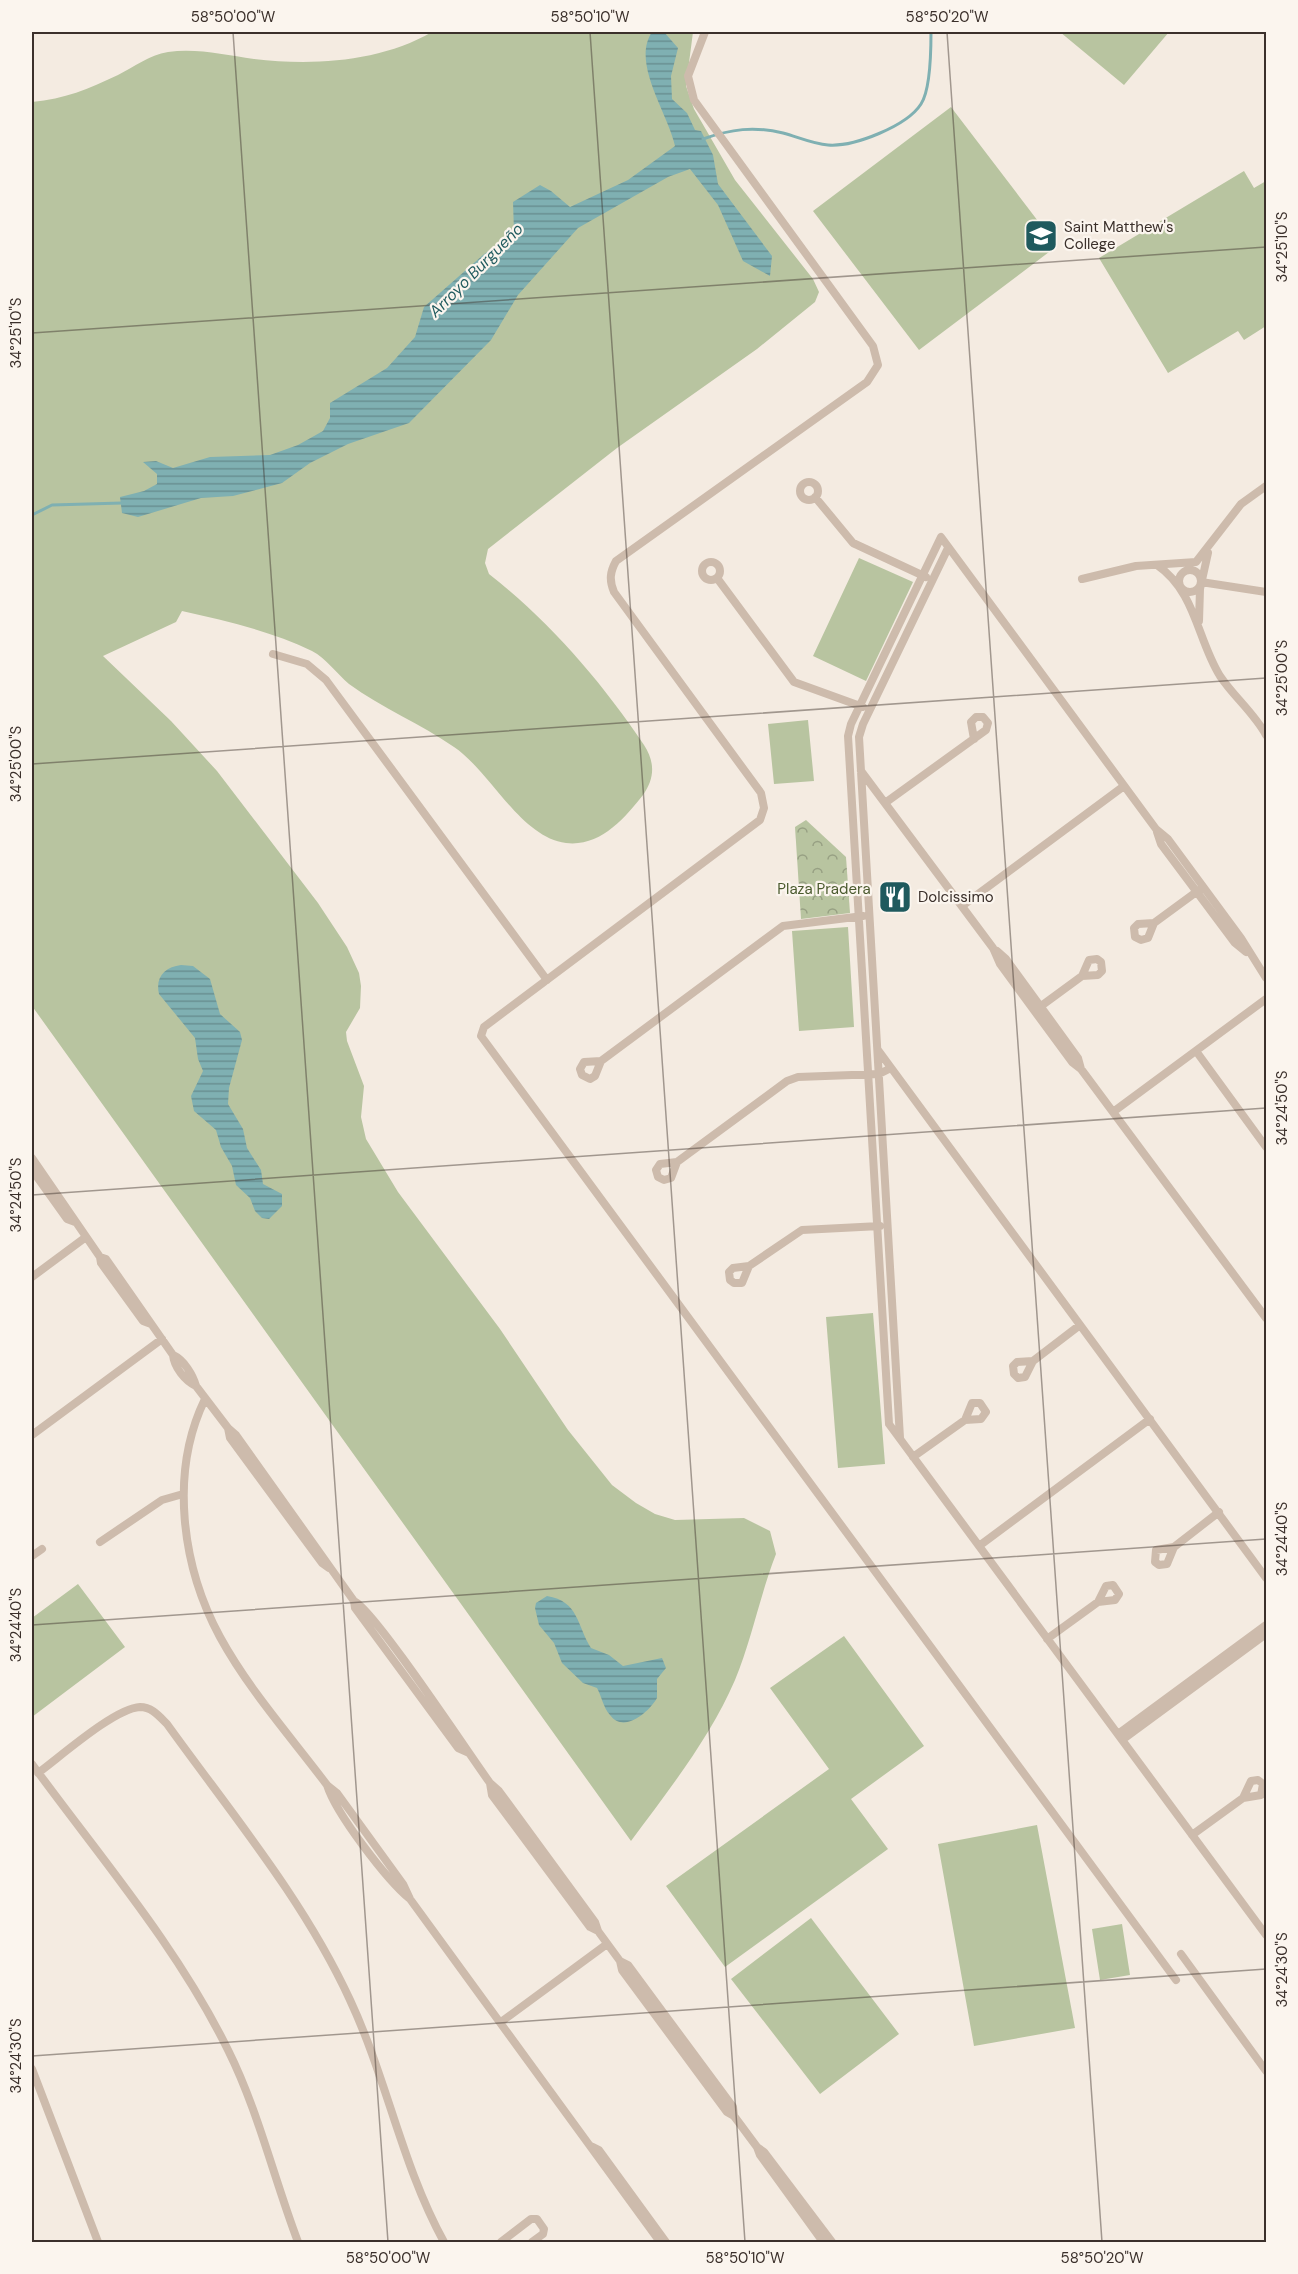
<svg xmlns="http://www.w3.org/2000/svg" width="1298" height="2274" font-family="'DM Sans',sans-serif">
  <defs>
    <pattern id="park-crowns" width="20" height="18" patternUnits="userSpaceOnUse" patternTransform="scale(1.5)"><rect width="20" height="18" fill="#b8c4a0"/><path d="M2 6a3 3 0 1 1 6 0M12 15a3 3 0 1 1 6 0" fill="none" stroke="#97a083"/></pattern>
    <pattern id="water-rules" width="6" height="5" patternUnits="userSpaceOnUse" patternTransform="scale(1.5)"><rect width="6" height="5" fill="#7fb0b2"/><path d="M0 2.5h6" fill="none" stroke="#699091"/></pattern>
  </defs>
  <rect width="100%" height="100%" fill="#f4ebe1"/>
  <path fill="#b8c4a0" d="M432,32H693L686,86L694,109L735,180L813,279L819,292L815,302L757,349L617,448L488,549L485,563L489,574C551,623 600,680 644,745C655,762 655,778 643,795C624,819 600,847 566,843C520,837 490,771 454,747C421,724 382,708 349,684C337,674 326,658 312,651C271,631 226,621 182,611L176,622L103,656L171,721L217,771L318,903L347,947L359,973L361,986L360,1008L346,1032L347,1041L364,1086L361,1117L366,1139L398,1192L500,1329L568,1430L612,1485L636,1503L655,1514L675,1520L744,1518L770,1531L776,1554C760,1595 752,1639 735,1680C710,1738 668,1791 631,1841L32,1006V102C65,99 88,89 118,75C134,67 149,55 168,52C197,48 225,55 254,59C313,66 380,62 432,32Z
    M1060,32H1169L1124,85Z
    M951,107L1057,246L919,350L813,211Z
    M1244,171L1254,188L1266,181V326L1244,340L1238,331L1168,373L1099,258Z
    M859,558L913,582L866,681L813,656Z
    M808,720L814,781L774,784L768,724Z
    M848,927L854,1027L799,1031L792,931Z
    M873,1313L885,1464L838,1468L826,1317Z
    M78,1584L125,1647L32,1717V1618Z
    M844,1636L924,1746L851,1799L888,1849L725,1967L666,1886L829,1769L770,1688Z
    M1037,1825L1075,2028L974,2046L938,1844Z
    M811,1918L899,2034L820,2094L731,1979Z
    M1122,1924L1130,1975L1100,1980L1092,1929Z"/>
  <path fill="url(#park-crowns)" d="M806,820L846,857L850,913L801,919L795,827Z"/>
  <path fill="url(#water-rules)" d="M652,32H664L678,48L671,76L672,99L687,113L695,130L701,131L713,155L718,184L772,256L770,276L743,261L718,205L690,169L668,177L578,228L518,295L491,340L409,423L348,444L310,463L282,483L233,496L201,498L138,517L122,513L120,497L144,491L157,484V474L143,462L156,461L173,468L210,457L270,455L298,445L323,431L330,418V403L387,368L415,337L424,307L483,255L514,232L513,202L540,185L551,191L570,207L628,180L675,146C668,113 631,63 652,32Z
    M181,965L193,966L210,979L220,1014L240,1032L242,1040L229,1088L228,1104L243,1129L247,1148L261,1170L263,1184L282,1194V1206L269,1219L262,1218L255,1211L250,1198L236,1185L232,1166L221,1147L216,1130L194,1111L191,1096L203,1071L198,1059L195,1038L159,994C155,977 165,967 181,965Z
    M547,1596C579,1601 577,1626 591,1648L609,1655L623,1666L662,1658L666,1668L657,1679V1698C649,1712 624,1734 610,1715C603,1707 602,1697 597,1688L583,1683L562,1663L554,1643L539,1625L535,1608L536,1603Z"/>
  <g fill="none" stroke-linecap="round" stroke-linejoin="round">
    <path stroke="#7fb0b2" stroke-width="3" d="M703,139C731,129 754,126 783,133C798,137 813,144 828,145C854,147 907,126 921,104C931,89 931,49 931,32
      M32,515L52,505L122,503"/>
    <path stroke="#cdbbac" stroke-width="8" d="M705,32L688,76L694,100L873,346L878,365L867,382L616,561C610,572 609,580 614,592L761,793L764,808L760,820L484,1027L481,1036L1176,1980
      M800 491a9 9 0 1 1 18 0a9 9 0 1 1-18 0Z
      M815,497L853,543L926,577
      M702 571a9 9 0 1 1 18 0a9 9 0 1 1-18 0Z
      M1157,565C1196,592 1197,639 1220,676C1234,697 1254,713 1266,735
      M1179 581a11 11 0 1 1 22 0a11 11 0 1 1-22 0Z
      M717,578L794,682L863,707
      M1082,579L1136,566L1196,562L1241,504L1266,486
      M1201,582L1266,592
      M1199,621L1200,589L1208,553
      M273,654L307,664L326,680L547,980
      M861,771L993,948L1000,964L1072,1062L1081,1069L1266,1318
      M885,803L986,730L988,723L983,717H976L971,722L974,739
      M1157,832L1161,844L1235,943L1246,952
      M962,906L1124,786
      M1154,923L1138,924L1134,928L1135,937L1141,940L1148,938L1154,923L1199,890
      M997,951L1006,959L1078,1058L1081,1069
      M1266,978L1241,938L1168,839L1156,829L941,537L851,724L848,736L889,1424L1266,1935
      M1037,1009L1082,976L1098,975L1102,971L1101,962L1097,959L1089,960L1082,976
      M878,1050L1266,1578
      M1196,1051L1266,1147
      M601,1061L595,1076L590,1079L582,1075L580,1069L584,1062L601,1061L783,926L863,916
      M1113,1112L1266,999
      M32,1158L100,1257
      M677,1162L671,1178L664,1180L658,1177L656,1170L660,1164L677,1162L787,1081L798,1077L879,1074L891,1068
      M32,1170L67,1219L75,1222
      M749,1266L742,1283H734L730,1280L729,1272L733,1268L749,1266L802,1230L880,1226
      M32,1277L86,1237
      M151,1324L143,1321L101,1263L100,1257L106,1259L173,1355
      M1033,1361L1017,1362L1013,1366L1014,1374L1018,1378L1025,1377L1033,1361L1080,1325
      M196,1386C185,1381 174,1367 173,1355C184,1360 193,1375 196,1386L228,1428
      M205,1399C169,1473 182,1567 220,1637C249,1690 291,1737 327,1785
      M32,1435L162,1339
      M900,1438L859,737L863,724L948,548
      M913,1457L965,1420L981,1419L986,1412L980,1403H972L965,1420
      M100,1542L162,1500L183,1494
      M979,1546L1150,1419
      M1174,1547L1167,1564L1159,1565L1155,1562L1156,1550L1174,1547L1219,1512
      M32,1556L42,1549
      M329,1568L322,1563L230,1438L228,1428L236,1435L354,1601
      M1047,1639L1098,1602L1115,1600L1119,1594L1113,1585L1106,1586L1098,1602
      M1118,1734L1266,1625
      M1122,1740L1266,1634
      M467,1752L458,1748L355,1608L354,1601C372,1607 471,1757 490,1783
      M32,1764C99,1856 177,1946 228,2050C258,2110 274,2179 298,2242
      M38,1773C60,1757 115,1708 140,1707C152,1707 159,1716 167,1724C231,1813 304,1900 350,2000C387,2079 402,2166 444,2242
      M1192,1835L1243,1798L1261,1795L1263,1784L1258,1780L1251,1781L1243,1798
      M410,1899C387,1880 336,1814 327,1785L337,1793L403,1884L410,1899L660,2242
      M598,1931L590,1927L492,1795L490,1783L499,1791L595,1922L598,1931L620,1961
      M1181,1954L1266,2071
      M501,2022L607,1944
      M32,2069L98,2242
      M734,2116L733,2107L628,1965L620,1961L622,1970L727,2112L734,2116L757,2147
      M593,2147L599,2150L666,2242
      M501,2242L531,2219H537L544,2229L543,2234L532,2242
      M823,2242L760,2155L757,2147L764,2152L832,2242"/>
  </g>
  <path fill="none" stroke="#3b302b" stroke-width="1.5" stroke-opacity="0.45" d="M233,32L388,2242M590,32L745,2242M947,32L1102,2242M32,333L1266,247M32,764L1266,678M32,1195L1266,1108M32,1625L1266,1539M32,2056L1266,1969"/>
  <defs>
    <symbol id="school-square" viewBox="-11 -11 22 22"><rect x="-9" y="-9" width="18" height="18" rx="4" fill="#1f5a5e" stroke="#fbf5ee"/><path d="M0-5L7-2L0 1L-7-2ZM-4 1L0 2.5L4 1V4Q0 6-4 4Z" fill="#fff"/></symbol>
    <symbol id="restaurant-square" viewBox="-11 -11 22 22"><rect x="-9" y="-9" width="18" height="18" rx="4" fill="#1f5a5e" stroke="#fbf5ee"/><path d="M-5-6h1v4h1v-4h1v4h1v-4h1v5L-1.5 .5V6h-2V.5L-5-1ZM5-6V6H3V1.5H1.5Q1.5-4 5-6Z" fill="#fff"/></symbol>
  </defs>
  <g fill-rule="evenodd">
    <use href="#school-square" x="1022" y="217" width="38" height="38"/>
    <use href="#restaurant-square" x="876" y="878" width="38" height="38"/>
  </g>
  <g text-anchor="middle" dominant-baseline="central" stroke-width="4.5" stroke-linejoin="round" paint-order="stroke">
    <g font-size="15" fill="#3b302b" stroke="#fbf5ee" text-anchor="start">
      <text x="1064" y="227">Saint Matthew's<tspan x="1064" dy="17">College</tspan></text>
      <text x="918" y="897">Dolcissimo</text>
    </g>
    <g font-size="15" fill="#4a5a2e" stroke="#fbf5ee">
      <text x="824" y="889">Plaza Pradera</text>
    </g>
    <g font-size="16" font-style="italic" fill="#1f5a5e" stroke="#fbf5ee">
      <text transform="translate(476 270) rotate(-45)">Arroyo Burgueño</text>
    </g>
  </g>
  <rect width="1298" height="2274" fill="none" stroke="#fbf5ee" stroke-width="66"/>
  <rect x="33" y="33" width="1232" height="2208" fill="none" stroke="#3b302b" stroke-width="2"/>
  <g font-size="15" text-anchor="middle" fill="#3b302b">
    <text x="233" y="22">58°50'00"W</text>
    <text x="590" y="22">58°50'10"W</text>
    <text x="947" y="22">58°50'20"W</text>
    <text transform="translate(1282 247) rotate(-90)" y="5">34°25'10"S</text>
    <text transform="translate(16 333) rotate(-90)" y="5">34°25'10"S</text>
    <text transform="translate(1282 678) rotate(-90)" y="5">34°25'00"S</text>
    <text transform="translate(16 764) rotate(-90)" y="5">34°25'00"S</text>
    <text transform="translate(1282 1108) rotate(-90)" y="5">34°24'50"S</text>
    <text transform="translate(16 1195) rotate(-90)" y="5">34°24'50"S</text>
    <text transform="translate(1282 1539) rotate(-90)" y="5">34°24'40"S</text>
    <text transform="translate(16 1625) rotate(-90)" y="5">34°24'40"S</text>
    <text transform="translate(1282 1970) rotate(-90)" y="5">34°24'30"S</text>
    <text transform="translate(16 2056) rotate(-90)" y="5">34°24'30"S</text>
    <text x="388" y="2263">58°50'00"W</text>
    <text x="745" y="2263">58°50'10"W</text>
    <text x="1102" y="2263">58°50'20"W</text>
  </g>
</svg>
